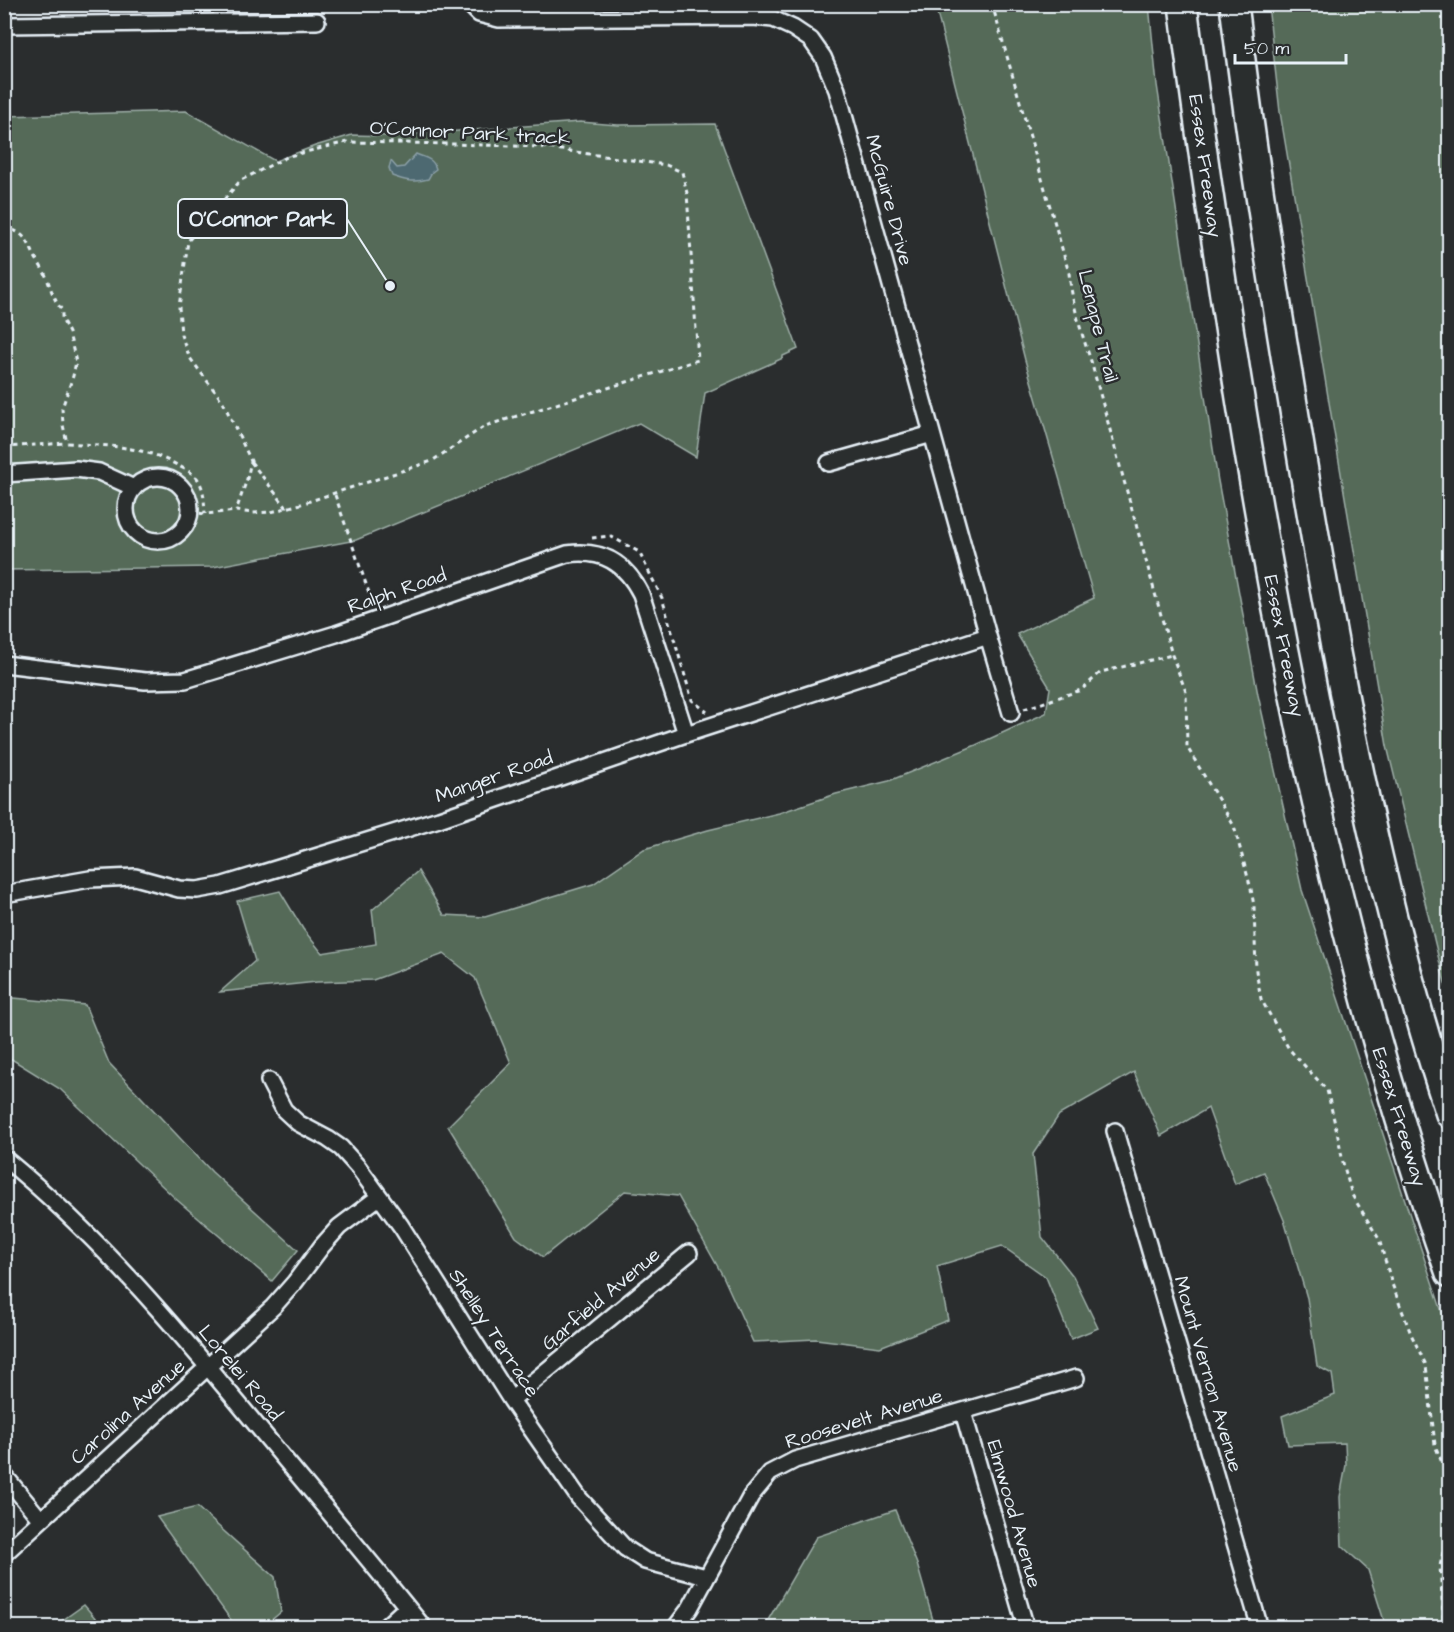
<svg xmlns="http://www.w3.org/2000/svg" width="1454" height="1632" font-family="'Architects Daughter',sans-serif">
  <rect width="100%" height="100%" fill="#2a2d2e"/>
  <filter id="ink" filterUnits="userSpaceOnUse"><feTurbulence type="fractalNoise" baseFrequency=".0167" numOctaves="2"/><feDisplacementMap in="SourceGraphic" scale="12" xChannelSelector="R" yChannelSelector="G"/><feConvolveMatrix kernelMatrix="1 2 1 2 8 2 1 2 1" color-interpolation-filters="sRGB"/></filter>
  <g filter="url(#ink)">
    <path fill="#546b58" stroke="#9eaea8" stroke-width="1.5" d="M935,5H1149L1157,85L1218,481L1258,695L1302,890L1449,1333V1627H1386L1368,1570L1342,1546L1340,1497L1346,1465L1345,1443L1288,1445L1282,1416L1335,1395L1332,1374L1317,1366L1307,1298L1284,1220L1264,1172L1235,1184L1208,1108L1161,1136L1134,1072L1059,1115L1033,1154L1042,1237L1073,1276L1098,1328L1071,1339L1046,1277L1002,1246L937,1266L948,1320L880,1347L816,1339L753,1342L723,1276L678,1196L625,1191L543,1257L516,1237L448,1126L511,1063L475,978L444,954L373,980L317,982L220,992L255,961L237,901L280,891L303,929L322,953L376,944L372,910L418,871L444,915L485,917L593,884L644,849L708,830L779,813L836,794L889,781L976,745L1046,713L1050,688L1017,634L1094,598L1025,360Z
      M1268,5H1449L1450,804L1446,805L1450,900L1449,996L1442,972L1387,746L1280,112Z
      M186,111L275,161L315,146L352,135L390,136L580,122L618,125L715,124L798,349L783,356V358L705,393L696,457L639,423L356,540L213,567L5,570V116Z
      M4,997L85,1005L109,1063L212,1172L298,1250L272,1281L177,1200L60,1089L5,1055Z
      M197,1507L275,1577L281,1612L263,1627H236L157,1517Z
      M895,1510L917,1564L935,1627H764L816,1537Z
      M84,1605L103,1627H53Z"/>
    <path fill="#4d6971" stroke="#8b9fa7" stroke-width="1.5" d="M416,154C425,158 433,158 436,169L432,172L428,179C415,183 405,181 392,176L389,168L391,161L397,168L404,167Z"/>
    <g fill="none" stroke-linecap="round" stroke-linejoin="round">
      <defs>
        <path id="minor" d="M469,4L479,14L499,19L753,17L773,19L793,28L811,40L823,57L837,90L988,636L1011,713
          M4,25L317,21
          M829,463L932,434
          M4,474L76,469L99,472L134,488
          M126 509a32 32 0 1 1 64 0a32 32 0 1 1-64 0Z
          M4,664L145,681L185,680L336,634L567,554C602,549 625,562 641,594L686,734
          M4,894L90,879L135,877L179,889L197,890L220,886L439,819L686,734L988,636
          M269,1081L284,1110L298,1123L328,1139L341,1148L358,1167L401,1226L511,1400L579,1498L625,1548L645,1561L706,1577
          M1115,1131L1260,1628
          M4,1158C98,1235 176,1328 253,1421C310,1490 368,1558 424,1628
          M511,1400L689,1253
          M963,1412L1026,1628
          M4,1475L41,1520
          M4,1554L273,1307L295,1282L322,1246L339,1227L379,1197
          M384,1628L407,1607
          M675,1628L690,1608L751,1496L770,1473L795,1460L1076,1378"/>
        <path id="motorway" d="M1183,4C1198,128 1217,250 1236,373C1284,678 1347,980 1450,1273
          M1234,4C1253,163 1279,320 1305,477C1341,691 1381,907 1450,1114"/>
      </defs>
      <use href="#minor" stroke="#e8f1f8" stroke-width="20"/>
      <use href="#motorway" stroke="#e8f1f8" stroke-width="32"/>
      <path stroke="#e8f1f8" stroke-width="3" stroke-dasharray="4.5 4.5" stroke-linecap="butt" d="M992,4L1069,273C1072,303 1081,332 1091,361L1172,655L1186,692L1187,747L1234,826L1251,889L1254,906L1256,971L1261,999L1289,1049L1327,1090L1339,1141L1343,1163L1352,1195L1379,1239L1392,1284L1411,1334L1426,1365L1435,1445L1448,1478L1450,1492
        M4,229C22,229 28,241 34,255C38,262 43,269 46,276C51,288 53,299 62,310V319L69,333L76,362L73,376L62,408L63,425L67,443C107,446 141,445 177,465C184,469 192,472 197,478C205,489 204,502 205,514
        M4,447L67,443
        M251,462L287,508
        M335,495L374,607
        M191,512L205,514L236,511L253,513L271,512L301,504L432,461L485,426L698,360L687,193L682,172L666,165L541,147L453,144L347,142L289,156L241,180L188,241L179,307L181,335L190,358L223,402L251,461L247,479L236,511
        M592,538L610,536L639,552L662,598L692,700L707,712
        M1024,709L1081,690L1101,672L1172,655
        M1444,1628L1440,1566L1447,1534L1450,1510"/>
      <use href="#minor" stroke="#2a2d2e" stroke-width="15"/>
      <use href="#motorway" stroke="#2a2d2e" stroke-width="27"/>
    </g>
  </g>
  <g text-anchor="middle" dominant-baseline="central" stroke-width="5" stroke-linejoin="round" paint-order="stroke">
    <g font-size="20" fill="#e8f1f8" stroke="#2a2d2e">
      <text transform="translate(470 133) rotate(3)">O'Connor Park track</text>
      <text transform="translate(1205 166) rotate(82)">Essex Freeway</text>
      <text transform="translate(889 200) rotate(75)">McGuire Drive</text>
      <text transform="translate(1098 326) rotate(76)">Lenape Trail</text>
      <text transform="translate(397 591) rotate(-19)">Ralph Road</text>
      <text transform="translate(1284 646) rotate(79)">Essex Freeway</text>
      <text transform="translate(494 777) rotate(-19)">Manger Road</text>
      <text transform="translate(1399 1117) rotate(73)">Essex Freeway</text>
      <text transform="translate(601 1299) rotate(-40)">Garfield Avenue</text>
      <text transform="translate(494 1333) rotate(57)">Shelley Terrace</text>
      <text transform="translate(240 1373) rotate(50)">Lorelei Road</text>
      <text transform="translate(1208 1374) rotate(74)">Mount Vernon Avenue</text>
      <text transform="translate(128 1412) rotate(-42)">Carolina Avenue</text>
      <text transform="translate(864 1419) rotate(-17)">Roosevelt Avenue</text>
      <text transform="translate(1014 1514) rotate(74)">Elmwood Avenue</text>
    </g>
  </g>
  <path fill="none" stroke="#e8f1f8" stroke-width="2" d="M390 286L347 219"/>
  <circle fill="#e8f1f8" stroke="#2a2d2e" stroke-width="2" cx="390" cy="286" r="6"/>
  <rect fill="#2a2d2e" stroke="#e8f1f8" stroke-width="2" x="178" y="199" width="169" height="39" rx="6"/>
  <g font-size="21" text-anchor="middle" font-weight="bold" fill="#e8f1f8">
    <text x="262" y="226">O'Connor Park</text>
  </g>
  <rect width="1454" height="1632" fill="none" stroke="#2a2d2e" stroke-width="24"/>
  <rect x="12" y="12" width="1430" height="1608" fill="none" stroke="#e8f1f8" stroke-width="2" filter="url(#ink)"/>
  <path d="M1235 54v9h111v-9" fill="none" stroke="#e8f1f8" stroke-width="3"/>
  <text x="1244" y="54" font-size="18" fill="#e8f1f8" stroke="#2a2d2e" stroke-width="4.5" paint-order="stroke">50 m</text>
</svg>
